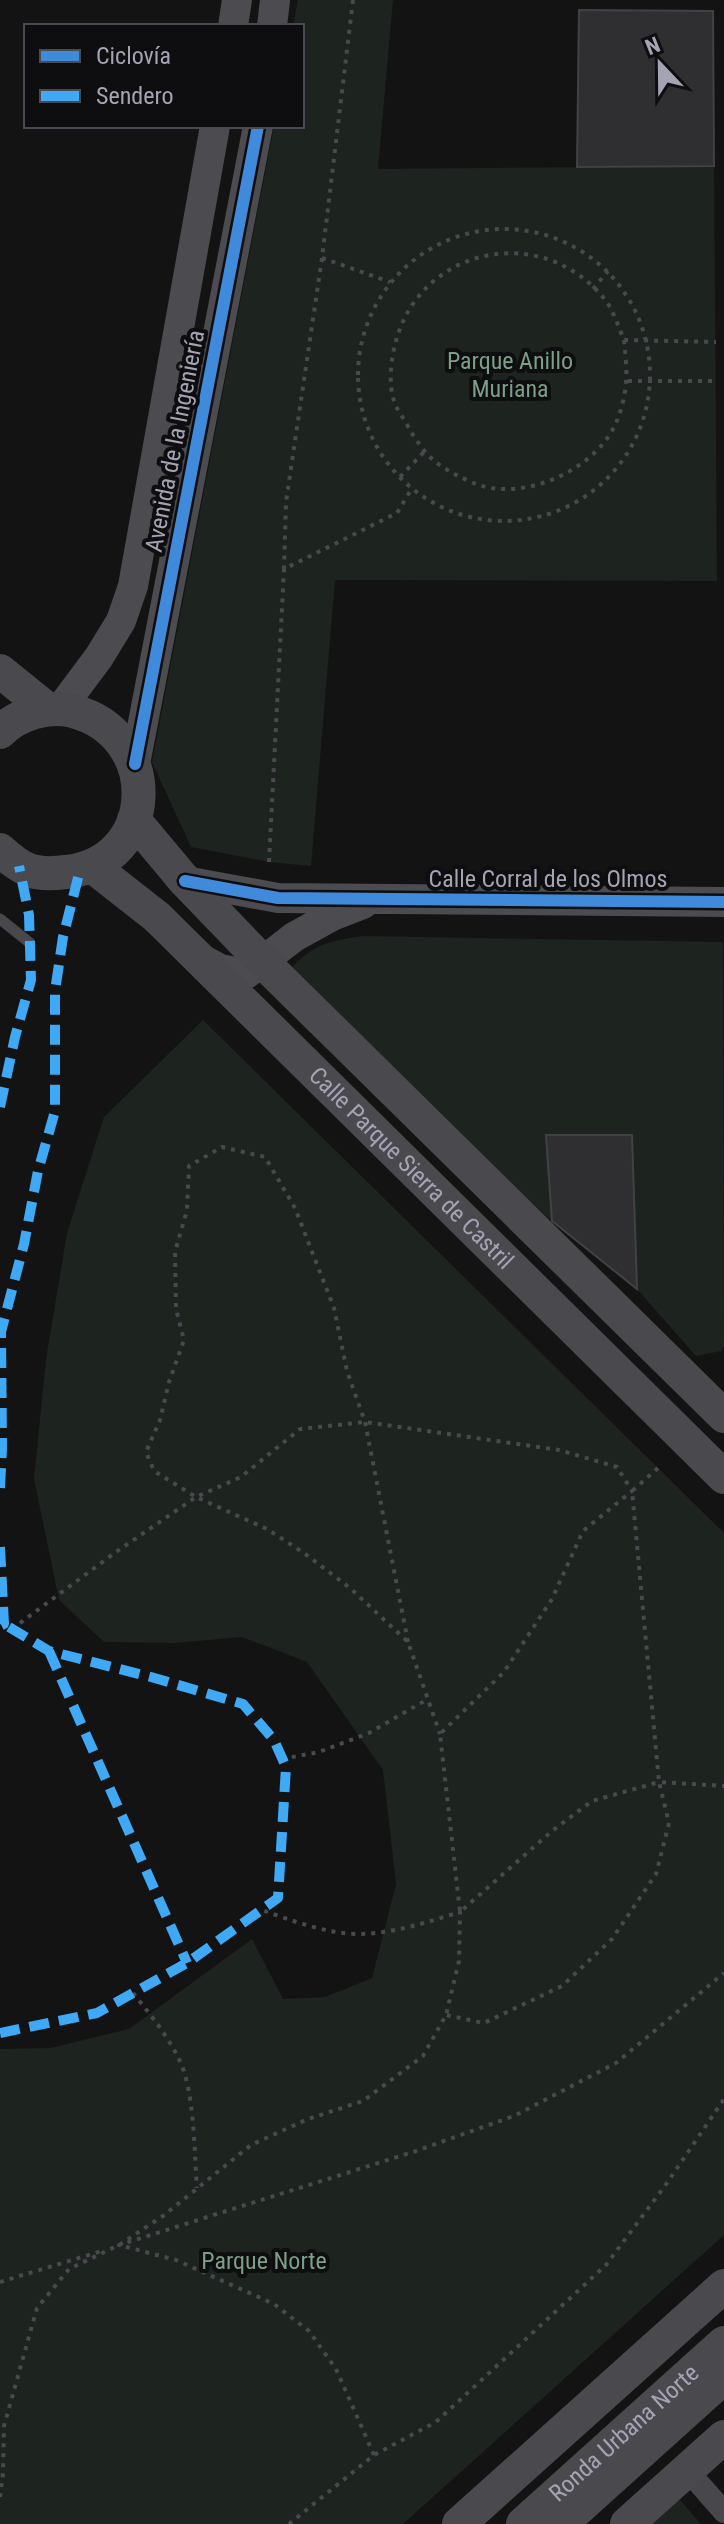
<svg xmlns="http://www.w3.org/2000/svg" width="724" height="2524" font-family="'Roboto Condensed',sans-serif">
  <rect width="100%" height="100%" fill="#131313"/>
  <path fill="#1d231f" d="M298,0H393L378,169L714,166L717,581L335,580L311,866L269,862L191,847L152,762L274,126H302V26H293Z
    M363,936L723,942L724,1346L721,1351L696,1356L637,1289L552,1221L281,980C308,947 321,942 363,936Z
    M203,1020L724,1533V2235L403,2524H0V2049L50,2048L129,2029L252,1939L283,1999L325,1997L372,1978L396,1884L383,1770L307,1662L242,1637L174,1643L104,1642L59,1600L34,1479L46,1359L67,1233L104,1117Z
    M674,2493L701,2524H639Z"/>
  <path fill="#2f2f31" stroke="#424246" stroke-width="2" d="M579,10L713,11L714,166L577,167Z
    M546,1135H632L637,1289L552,1221Z"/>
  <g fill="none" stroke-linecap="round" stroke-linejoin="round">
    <path stroke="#49494e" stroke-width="4" stroke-dasharray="4 6" stroke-linecap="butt" d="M353,0L322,258L286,502L284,569L397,513L412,488
      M358 375a146 146 0 1 1 292 0a146 146 0 1 1-292 0Z
      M322,258L390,282
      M593,289L608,271
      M624,340C627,370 629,388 618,418C600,469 521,505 471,482C436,466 425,457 406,423C402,416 396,408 394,401C388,382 391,359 396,341C422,245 545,222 606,301C614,312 619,328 624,340L716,342
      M628,381H716
      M400,477L424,452
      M269,862L284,569
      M658,1468L632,1491L659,1782L724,1786
      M12,1629L116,1552L196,1497L241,1477L300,1429L365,1422L559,1450L617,1467L632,1491L583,1531L552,1599L504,1672L440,1734L460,1912L552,1831L592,1801L659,1782L669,1823L656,1874L612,1939L562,1986L484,2023L446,2015
      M408,1642L365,1422L347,1371L334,1308L295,1208L265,1157L222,1147L189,1166L187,1210L175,1252L176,1309L184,1340L169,1382L160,1420L146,1452L154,1471L196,1497L267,1529L304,1553L350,1588L408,1642L440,1734
      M282,1759L319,1752L369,1733L428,1699
      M133,1993C150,2014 167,2035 179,2059C195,2091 194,2153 197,2188
      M0,2282L105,2250
      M374,2455L336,2369L309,2331L274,2304L176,2260L119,2245L413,2152L514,2116L616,2063L724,1973
      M0,2497L3,2473L4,2426L37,2308L69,2269L119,2245L163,2216L251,2145L308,2119L363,2101L423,2056L446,2015L459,1961L460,1912C427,1922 393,1934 358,1934C327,1934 290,1920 262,1910
      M289,2524L374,2455L436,2422L606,2265L667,2183L724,2099"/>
    <path stroke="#47474c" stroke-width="11" d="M0,919L30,943"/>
    <path stroke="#47474c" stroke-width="22" d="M688,2471L724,2512"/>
    <path stroke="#4b4b50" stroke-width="30" d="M233,26L237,0
      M272,26L275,0
      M61,708L99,657L121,621L133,586L215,126
      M135,764L258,126
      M185,881L278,898L724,902
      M198,957L220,969L246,974L294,937L332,916L363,904"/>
    <g stroke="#4a494e" stroke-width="34">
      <path d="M0,671L47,709"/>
      <path d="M0,732C18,714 47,705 73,711C164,735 159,862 66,872C34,876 23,871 0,850"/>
      <path d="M134,820L185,881L263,962L724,1416"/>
      <path id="s1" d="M92,866L157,917L724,1477"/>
      <path d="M459,2524L724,2286"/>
      <path id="s2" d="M523,2524L724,2343"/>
      <path d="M561,2524L724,2377"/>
      <path d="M627,2524L724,2437"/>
    </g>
    <path stroke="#3fa9f5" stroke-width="10" stroke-dasharray="20 10" stroke-linecap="butt" d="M0,1107L15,1037L31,980L29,915L19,866
      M0,1488L2,1448L1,1332L24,1244L38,1171L55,1111V991L63,937L80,870
      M0,1547L4,1624L0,1626
      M49,1651L187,1963
      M0,2033L97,2013L187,1963L278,1898L286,1767L274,1740L243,1704L151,1677L49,1651L4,1624"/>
    <defs>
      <path id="cycleway" d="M135,764L258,126
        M185,881L278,898L724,902"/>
    </defs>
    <use href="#cycleway" stroke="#0e0d0f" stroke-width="17"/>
    <use href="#cycleway" stroke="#408adc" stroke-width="12"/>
  </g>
  <g text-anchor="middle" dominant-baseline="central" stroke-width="8" stroke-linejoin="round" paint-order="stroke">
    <g font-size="24" fill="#7b9f87" stroke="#0e0d0f">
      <text x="510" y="361">Parque Anillo<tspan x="510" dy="28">Muriana</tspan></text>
      <text x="264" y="2261">Parque Norte</text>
    </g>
    <g font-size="24" fill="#a4a4b4" stroke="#0e0d0f">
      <text transform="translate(175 441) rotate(-79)">Avenida de la Ingeniería</text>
      <text x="548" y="879">Calle Corral de los Olmos</text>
      <text stroke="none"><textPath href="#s1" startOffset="440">Calle Parque Sierra de Castril</textPath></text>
      <text stroke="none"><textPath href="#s2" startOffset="136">Ronda Urbana Norte</textPath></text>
    </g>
  </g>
  <rect x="24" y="24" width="280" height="104" fill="#0e0d0f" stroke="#4a4951" stroke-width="2"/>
  <rect x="40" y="50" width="40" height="12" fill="#408adc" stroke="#4a4951" stroke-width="2"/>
  <text x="96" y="64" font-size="24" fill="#a4a4b4">Ciclovía</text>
  <rect x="40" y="90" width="40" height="12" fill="#3fa9f5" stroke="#4a4951" stroke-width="2"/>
  <text x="96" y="104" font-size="24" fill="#a4a4b4">Sendero</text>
  <g transform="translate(660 64) rotate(338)" stroke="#0e0d0f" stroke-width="6" paint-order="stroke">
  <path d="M0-6L14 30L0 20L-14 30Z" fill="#a4a4b4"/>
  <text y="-12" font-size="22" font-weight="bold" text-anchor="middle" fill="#a4a4b4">N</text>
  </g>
</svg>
